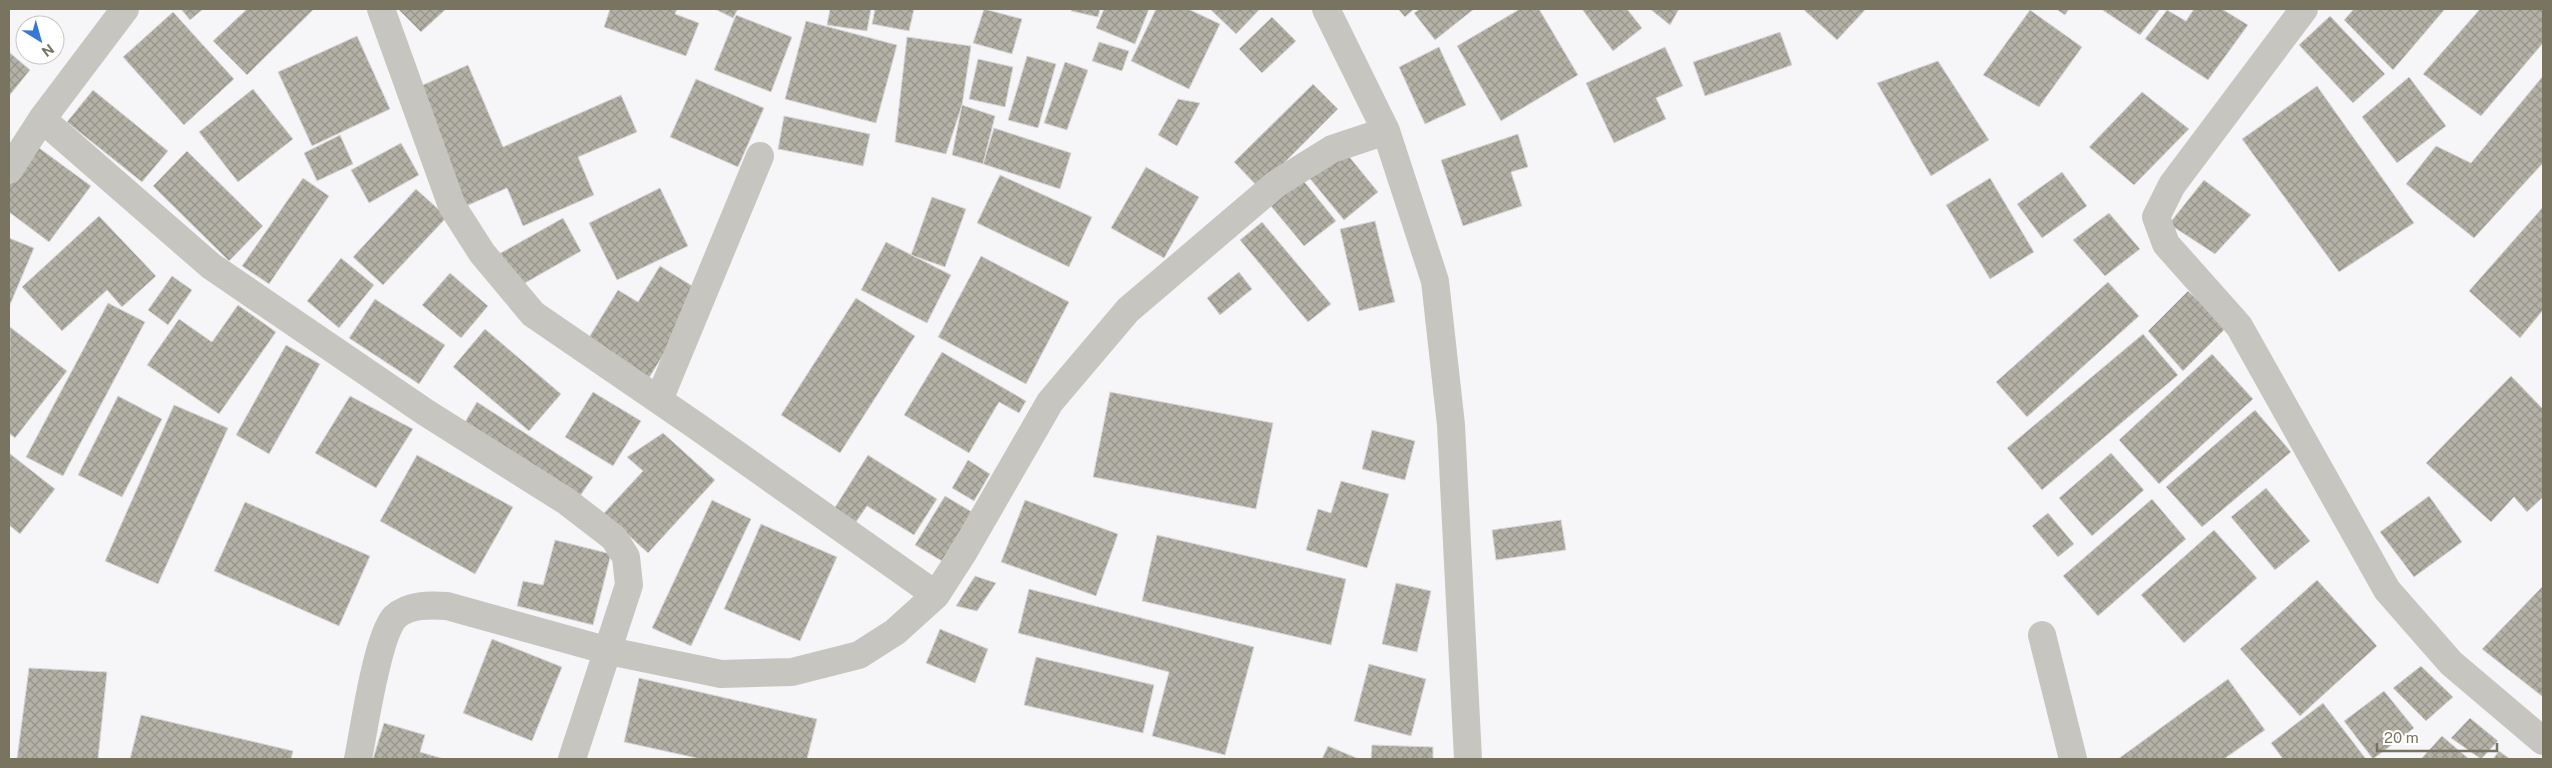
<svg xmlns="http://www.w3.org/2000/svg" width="2552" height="768" font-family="'Public Sans',sans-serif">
  <defs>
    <pattern id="building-cross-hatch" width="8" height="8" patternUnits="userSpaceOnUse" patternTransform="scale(1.25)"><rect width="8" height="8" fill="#b4b1a7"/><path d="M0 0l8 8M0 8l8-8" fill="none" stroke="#97958b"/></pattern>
  </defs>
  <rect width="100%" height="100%" fill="#f6f5f8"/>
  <path fill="url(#building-cross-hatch)" stroke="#d8d8d9" d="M181,9H203L190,20Z
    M247,9H314L247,75L213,41Z
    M398,9H446L421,32Z
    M610,9H677L675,14L699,23L686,56L604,27Z
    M715,9H738L733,18Z
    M830,9H871L867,31L827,25Z
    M875,9H914L909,31L872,24Z
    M984,9L1022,19L1012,54L973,43Z
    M1072,9H1100L1098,17L1071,11Z
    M1104,9H1149L1135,44L1096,28Z
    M1156,9H1188L1220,24L1189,89L1131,61Z
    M1210,9H1260L1236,34Z
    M1398,9H1414L1405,17Z
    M1420,9H1474L1435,40L1414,13Z
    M1520,9H1539L1578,75L1501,121L1457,46Z
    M1582,9H1627L1642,28L1613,51Z
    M1650,9H1679L1670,25Z
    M1803,9H1866L1837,40Z
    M2056,9H2069L2065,15Z
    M2101,9H2160L2140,35Z
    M2194,9H2222L2248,25L2208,80L2145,39L2167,10L2186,21Z
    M2354,9H2445L2393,70L2344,20Z
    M2480,9H2543V43L2481,116L2423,74Z
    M2030,10L2082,47L2039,107L1983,75Z
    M173,12L234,79L184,125L123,57Z
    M736,15L792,37L771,92L714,70Z
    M2330,16L2385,74L2353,103L2299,45Z
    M1272,17L1296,41L1262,73L1239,49Z
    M806,21L897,45L876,123L785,99Z
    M1780,32L1792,65L1705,96L1693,62Z
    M357,36L390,109L312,146L278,72Z
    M907,37L971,46L962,105L946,154L895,142Z
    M1099,42L1129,51L1122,71L1092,61Z
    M1439,47L1466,105L1425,124L1399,67Z
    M1665,47L1683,86L1656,98L1666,119L1614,143L1586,83Z
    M9,52L30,70L9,96Z
    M1027,56L1056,64L1038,128L1008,120Z
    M978,59L1013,67L1005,107L969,99Z
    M1938,61L1989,140L1931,176L1877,83Z
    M1065,62L1088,70L1067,130L1044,123Z
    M468,65L503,147L621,95L637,132L578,157L594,195L523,226L507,188L464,207L414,89Z
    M2543,76V163L2474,238L2406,184L2436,146L2471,163Z
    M2409,77L2446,126L2397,163L2362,117Z
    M696,79L764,108L738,167L670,137Z
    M1313,84L1338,109L1259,188L1234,162Z
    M2317,86L2414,223L2339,272L2242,139Z
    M253,89L293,139L238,182L199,132Z
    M93,90L168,151L142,182L67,122Z
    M2142,92L2189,129L2134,185L2089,147Z
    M1178,99L1200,103L1177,146L1158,135Z
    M962,105L995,116L983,164L952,155Z
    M784,116L870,134L863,166L778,149Z
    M994,128L1071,153L1060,189L983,164Z
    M1518,134L1528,167L1511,172L1522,206L1463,226L1441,160Z
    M340,135L353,164L317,181L304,153Z
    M401,143L419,175L369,203L351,170Z
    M35,145L91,186L49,242L9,212V180Z
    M1342,148L1378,192L1344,220L1307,175Z
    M187,151L263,226L229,261L153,186Z
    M1146,167L1199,197L1164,258L1111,228Z
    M2062,172L2087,206L2042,238L2017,204Z
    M1000,175L1092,217L1069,267L977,223Z
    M303,178L329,196L269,284L242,266Z
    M1990,178L2034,252L1990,279L1946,205Z
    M1302,179L1336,221L1304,246L1270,205Z
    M2204,180L2251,215L2215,254L2169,224Z
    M660,188L688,246L617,280L589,223Z
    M416,189L447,217L383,285L353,257Z
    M932,197L966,209L945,267L911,255Z
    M2543,207V310L2520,338L2469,291Z
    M2109,213L2140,249L2105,276L2073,240Z
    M99,216L156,276L122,307L107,290L62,331L22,287Z
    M563,218L581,251L518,287L499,254Z
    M1375,221L1395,302L1359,311L1340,229Z
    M1262,222L1331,304L1308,322L1240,240Z
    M9,238L34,248L9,307Z
    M886,242L951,275L927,323L861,290Z
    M981,256L1069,302L1026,384L938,337Z
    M341,258L374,285L339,328L307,301Z
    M660,266L702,292L647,381L585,344L618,290L638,302Z
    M1239,272L1252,289L1220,315L1207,298Z
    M450,273L488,306L461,338L422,305Z
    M172,276L192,290L168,325L148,310Z
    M2108,282L2139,316L2027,417L1996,382Z
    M2188,291L2227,327L2183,371L2148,331Z
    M856,298L915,336L840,453L781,415Z
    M375,299L445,345L419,384L349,338Z
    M108,303L145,322L63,476L26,457Z
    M238,305L276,332L219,414L147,365L179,319L212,342Z
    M10,327L67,371L15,438L9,433Z
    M485,329L561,394L529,431L453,367Z
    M2143,334L2178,375L2042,490L2007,448Z
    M286,345L320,364L269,454L236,435Z
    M942,352L1026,401L1019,413L999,402L969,453L904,415Z
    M2212,354L2253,399L2159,484L2119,440Z
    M2511,376L2543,409V497L2527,512L2514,497L2491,522L2426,463Z
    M593,392L641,421L613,466L565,437Z
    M1110,392L1273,423L1256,509L1093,477Z
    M118,396L162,419L122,497L78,475Z
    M350,396L413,429L376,488L315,453Z
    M477,402L593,477L580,496L465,422Z
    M174,405L228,428L158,584L105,561Z
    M2255,410L2291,452L2202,527L2166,487Z
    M1372,430L1415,441L1405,480L1362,469Z
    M663,433L715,480L648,553L604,513L643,471L627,457Z
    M9,453L55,489L20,534L9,525Z
    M2111,453L2144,490L2092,536L2059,498Z
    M417,455L513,507L475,574L380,521Z
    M868,455L937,499L914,535L867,506L856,522L834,509Z
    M968,460L990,474L974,501L952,488Z
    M1341,481L1389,494L1367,568L1306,550L1318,509L1331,513Z
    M2266,488L2310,541L2275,570L2231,517Z
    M945,496L972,512L942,561L915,545Z
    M2429,496L2462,542L2414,577L2380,532Z
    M2152,499L2186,539L2098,616L2063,576Z
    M712,500L751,519L691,646L652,628Z
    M1025,500L1118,534L1096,596L1001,562Z
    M245,502L370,556L339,626L214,571Z
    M2048,513L2074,544L2058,557L2032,526Z
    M1561,520L1566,550L1496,560L1492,530Z
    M761,524L837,557L800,641L724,609Z
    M2214,530L2257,578L2184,643L2141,595Z
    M1157,535L1346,579L1331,645L1142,601Z
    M555,540L611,554L593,625L517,606L523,581L543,585Z
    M975,576L996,583L977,611L956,606Z
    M2317,580L2377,646L2300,716L2240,649Z
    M1396,583L1431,591L1417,652L1382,644Z
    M2543,586V697L2482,649Z
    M1029,589L1254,647L1225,755L1152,736L1169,672L1018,633Z
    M940,629L988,649L975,683L926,663Z
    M492,639L562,667L532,741L463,713Z
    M1036,657L1154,685L1143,733L1024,705Z
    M1369,664L1426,679L1411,736L1354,721Z
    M2421,666L2453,697L2426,721L2393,688Z
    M29,668L107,672L98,759H17Z
    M639,678L817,719L807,759H701L624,742Z
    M2228,679L2265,730L2224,759H2118Z
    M2384,691L2414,728L2373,759L2344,721Z
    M2323,703L2366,759H2283L2271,743Z
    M141,715L293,751L291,759H130Z
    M2470,718L2498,741L2481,759L2451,738Z
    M384,723L425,735L420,752L444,759H373Z
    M2442,736L2469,759H2421Z
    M1372,745L1433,747V759H1371Z
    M1328,746L1359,759H1322Z
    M2499,751L2510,759H2493Z"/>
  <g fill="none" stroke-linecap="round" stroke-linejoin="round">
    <path stroke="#c6c5bf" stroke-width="28" d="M381,9L452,206L482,253L533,314L695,425L936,595
      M1326,9L1386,131L1435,281L1451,425L1468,759
      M2304,9L2172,185L2156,217L2166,244L2239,326L2387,590L2451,663L2543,741
      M42,119L211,266L425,412L566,501L614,538L626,557L629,585L572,759
      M9,170L42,119L125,9
      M659,400L760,156
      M2042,635L2073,759
      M358,759C364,730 377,636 395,617C409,604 430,605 447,606L609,651L721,674L792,672L859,655L895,632L936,595L963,553L1050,402L1128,310L1276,184L1332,149L1386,131"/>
  </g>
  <rect width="2552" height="768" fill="none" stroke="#787460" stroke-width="20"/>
  <g transform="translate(40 40) rotate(143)"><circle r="24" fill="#ffffff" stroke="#c9c7bf"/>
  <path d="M0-4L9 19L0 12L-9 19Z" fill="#3877d5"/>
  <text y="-8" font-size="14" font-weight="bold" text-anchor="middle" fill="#787460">N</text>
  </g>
  <path d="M2377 743v8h120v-8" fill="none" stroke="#787460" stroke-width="2.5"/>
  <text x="2384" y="743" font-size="15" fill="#787460" stroke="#ffffff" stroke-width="4" paint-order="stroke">20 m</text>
</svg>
